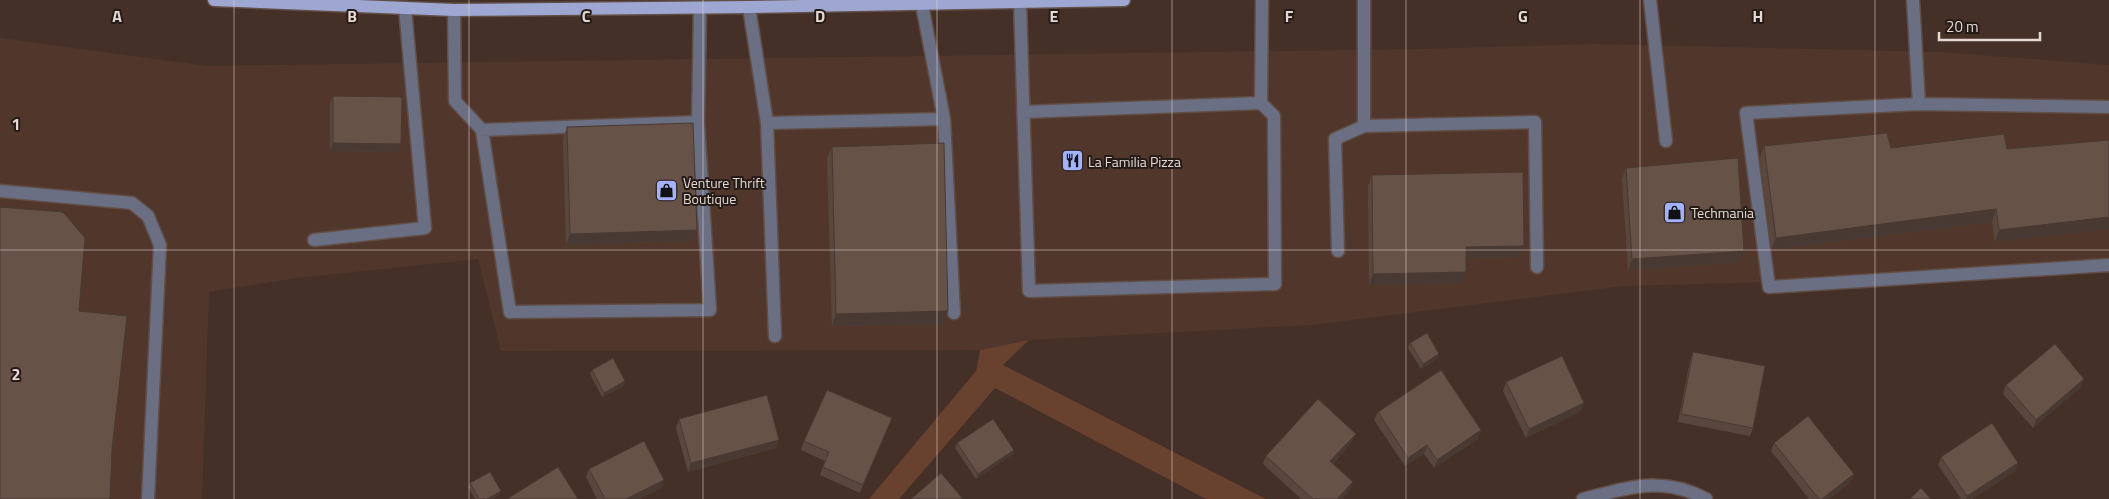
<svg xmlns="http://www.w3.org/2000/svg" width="2109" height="499" font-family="'Titillium Web',sans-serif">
  <rect width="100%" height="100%" fill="#443027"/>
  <path fill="#51372b" d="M0,38L207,66L1422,49L1593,44L1942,52L2109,65V273L1624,286L1312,325L1029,340L980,350L501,351L478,259L297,278L209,292L202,499H0Z"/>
  <path fill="#68412f" d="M1029,340L1003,365L1266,499H1206L995,388L899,499H869L976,371L980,350Z"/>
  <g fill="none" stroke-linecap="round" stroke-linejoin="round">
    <defs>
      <path id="minor" d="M1364,0V126L1535,122L1537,267
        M1650,0L1666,141
        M1913,0L1919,104
        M1020,2L1029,291L1275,284L1274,116L1261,103
        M749,7L767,123L944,119L922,5
        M454,10L455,101L482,130L510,312L710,310L698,122L482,130
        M2109,107L1919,104L1746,113L1769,287L2109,265
        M1023,112L1261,103L1262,0
        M944,119L954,313
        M698,122L700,8
        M767,123L775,336
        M0,191L132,203L148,216L160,245L148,499
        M314,240L425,228L405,8
        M1338,251L1335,139L1364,126
        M1583,499C1628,488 1662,475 1706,499"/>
      <path id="major" d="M214,0L454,10L749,7L1124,0"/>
    </defs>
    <use href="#minor" stroke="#614e46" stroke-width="15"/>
    <use href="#major" stroke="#614e46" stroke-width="15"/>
    <use href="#minor" stroke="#6a6f83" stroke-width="12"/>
    <use href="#major" stroke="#9da7d1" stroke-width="12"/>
  </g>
  <path fill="#59473e" d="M333,96L401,144L398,152L330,151V104Z
    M567,127L697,230L693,241L566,245L563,138Z
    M2109,140L1995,242L1992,222L1771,250L1760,158L1764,146L1891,148L2007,149Z
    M832,147L943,324L832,326L827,159Z
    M1626,168L1740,262L1628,270L1622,179Z
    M1372,175L1524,246L1520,257L1466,258L1462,283L1369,285L1368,186Z
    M1410,343L1438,358L1421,369L1408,348Z
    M1693,352L1753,428L1750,436L1678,422L1690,361Z
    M592,370L624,386L602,397L590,374Z
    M1506,382L1581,411L1526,438L1503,391Z
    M2006,385L2081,387L2033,428L2003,394Z
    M1378,412L1478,439L1434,468L1424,454L1405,466L1374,420Z
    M892,418L860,493L820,475L825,461L801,450L804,441Z
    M679,419L776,448L688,472L676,428Z
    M1352,442L1333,464L1350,490L1342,499H1301L1263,464L1266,456Z
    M957,443L1014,450L1013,454L976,479L955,448Z
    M1774,443L1851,482L1829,499H1809L1771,451Z
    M1941,457L2015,471L1972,499H1961L1938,465Z
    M589,469L664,480L661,488L639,499H597L586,477Z
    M470,483L499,495L493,499H475L468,487Z"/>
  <path fill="#483932" d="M333,143L401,144L398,152L330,151Z
    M1996,209L1992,222L1771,250L1776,238Z
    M2109,217V229L1995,242L1999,230Z
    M697,230L693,241L566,245L570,234Z
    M1524,246L1520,257L1462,258L1466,247Z
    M1744,251L1740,262L1628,270L1632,259Z
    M1466,272L1462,283L1369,285L1373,274Z
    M948,311L943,324L832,326L836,314Z
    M1439,354L1438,358L1421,369L1423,364Z
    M2084,379L2081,387L2033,428L2036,420Z
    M625,381L624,386L602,397L604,393Z
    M1584,403L1581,411L1526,438L1529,429Z
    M892,418L889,426L860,493L863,485Z
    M1481,430L1478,439L1434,468L1437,460Z
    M1356,434L1352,442L1327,470L1330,461Z
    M779,440L776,448L688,472L691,463Z
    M1427,445L1424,454L1405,466L1408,458Z
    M1014,450L1013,454L976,479L978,474Z
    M2018,463L2015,471L1972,499H1966L1967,496Z
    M1854,474L1851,482L1829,499H1822Z
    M664,480L661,488L639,499H626Z
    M1353,482L1350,490L1342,499H1337Z
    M501,491L499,495L493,499H487Z"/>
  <path fill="#675248" stroke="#483932" d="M333,96L402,97L401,144L333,143Z
    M693,123L697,230L570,234L567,127Z
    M1887,133L1891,148L2004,134L2007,149L2109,140V217L1999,230L1996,209L1776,238L1764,146Z
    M944,143L948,311L836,314L832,147Z
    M1738,158L1744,251L1632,259L1626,168Z
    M1523,172L1524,246L1466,247V272L1373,274L1372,175Z
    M0,207L63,212L85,238L79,311L127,316L112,449L110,499H0Z
    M1427,333L1439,354L1423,364L1410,343Z
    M2055,344L2084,379L2036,420L2006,385Z
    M1693,352L1765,366L1753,428L1681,414Z
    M1562,356L1584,403L1529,429L1506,382Z
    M613,358L625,381L604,393L592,370Z
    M1441,370L1481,430L1437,460L1427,445L1408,458L1378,412Z
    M827,390L892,418L863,485L823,467L829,452L804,441Z
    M767,395L779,440L691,463L679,419Z
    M1318,399L1356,434L1330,461L1353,482L1337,499H1313L1266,456Z
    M1808,416L1854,474L1822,499H1819L1774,443Z
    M993,419L1014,450L978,474L957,443Z
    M1992,423L2018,463L1967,496L1941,457Z
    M644,441L664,480L626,499H605L589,469Z
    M558,467L578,499H507Z
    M490,472L501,491L487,499H479L470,483Z
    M941,473L963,499H911Z
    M1921,488L1931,499H1910Z"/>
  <path fill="none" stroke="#e5d8d3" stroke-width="1" stroke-opacity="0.55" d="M234,0V499M469,0V499M703,0V499M937,0V499M1172,0V499M1406,0V499M1640,0V499M1875,0V499M0,250H2109"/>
  <defs>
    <symbol id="restaurant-square" viewBox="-11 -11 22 22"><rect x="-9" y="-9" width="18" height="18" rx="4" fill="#a2b2fd" stroke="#241b17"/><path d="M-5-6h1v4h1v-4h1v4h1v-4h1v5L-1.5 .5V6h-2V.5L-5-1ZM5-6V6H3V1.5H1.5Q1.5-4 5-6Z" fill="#111"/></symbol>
    <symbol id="shop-square" viewBox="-11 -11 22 22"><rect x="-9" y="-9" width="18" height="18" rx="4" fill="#a2b2fd" stroke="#241b17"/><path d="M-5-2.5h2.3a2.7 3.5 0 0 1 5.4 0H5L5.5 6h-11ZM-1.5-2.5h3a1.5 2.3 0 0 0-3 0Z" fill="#111"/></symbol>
  </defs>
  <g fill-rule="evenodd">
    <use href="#restaurant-square" x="1060" y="148" width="25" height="25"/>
    <use href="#shop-square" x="654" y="178" width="25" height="25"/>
    <use href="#shop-square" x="1662" y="200" width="25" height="25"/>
  </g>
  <g text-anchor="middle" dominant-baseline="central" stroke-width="4" stroke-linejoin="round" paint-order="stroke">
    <g font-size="14" fill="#e5d8d3" stroke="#241b17" text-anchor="start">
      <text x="1088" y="161">La Familia Pizza</text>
      <text x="683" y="182">Venture Thrift<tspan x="683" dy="16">Boutique</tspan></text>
      <text x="1691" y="212">Techmania</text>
    </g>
  </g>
  <g font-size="16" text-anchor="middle" font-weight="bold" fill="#e5d8d3" stroke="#241b17" stroke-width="4" stroke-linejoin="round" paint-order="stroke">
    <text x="117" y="22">A</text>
    <text x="352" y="22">B</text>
    <text x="586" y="22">C</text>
    <text x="820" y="22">D</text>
    <text x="1054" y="22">E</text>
    <text x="1289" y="22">F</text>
    <text x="1523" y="22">G</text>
    <text x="1758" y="22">H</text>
    <text x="16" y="130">1</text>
    <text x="16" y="380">2</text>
  </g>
  <path d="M1939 32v8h101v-8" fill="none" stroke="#e5d8d3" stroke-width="2.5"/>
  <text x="1946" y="32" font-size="15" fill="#e5d8d3" stroke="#241b17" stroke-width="4" paint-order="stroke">20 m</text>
</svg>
